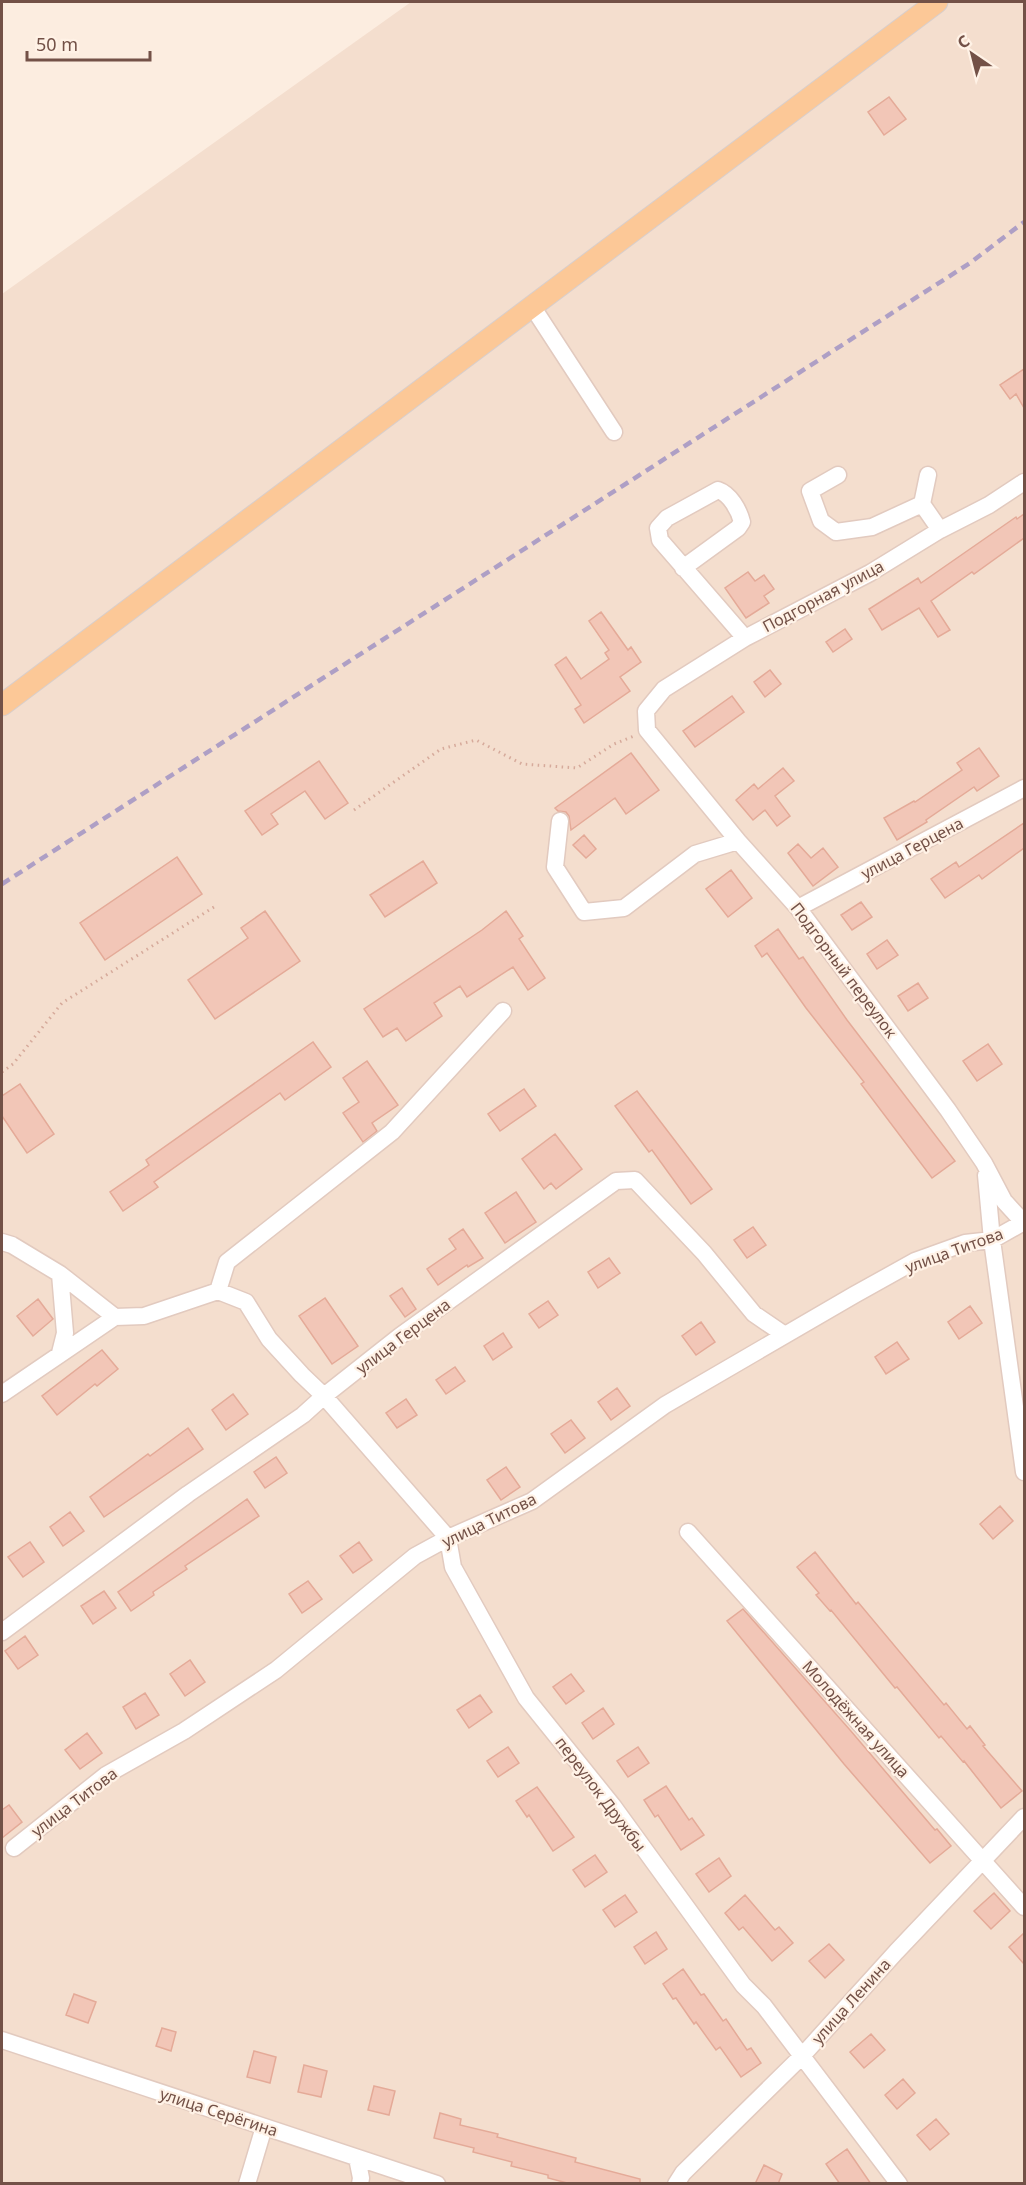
<svg xmlns="http://www.w3.org/2000/svg" width="1026" height="2185" font-family="'Noto Sans',sans-serif">
  <rect width="100%" height="100%" fill="#fcede0"/>
  <path fill="#f4dece" d="M411,2H1024V2183H2V294Z"/>
  <path fill="#f2c6b7" stroke="#e4aa98" stroke-width="1.5" d="M889,97L906,119L884,135L868,112Z
    M1024,369V408L1016,394L1010,399L1000,385Z
    M1024,514V538L974,574L972,572L931,601L950,630L938,637L919,608L882,630L869,609L918,578L921,583L1016,517L1017,519Z
    M748,572L755,581L764,575L774,589L764,596L769,603L746,618L725,588Z
    M601,612L628,650L631,647L641,662L620,677L630,691L584,723L575,709L581,705L555,665L566,657L581,679L609,659L605,653L609,650L589,621Z
    M845,629L852,639L833,652L826,642Z
    M770,670L781,684L765,697L754,682Z
    M732,696L744,712L695,747L683,731Z
    M979,748L999,776L977,791L974,787L926,820L927,822L897,840L884,818L914,801L915,802L962,770L957,763Z
    M631,753L659,790L626,814L615,798L571,830L569,816L566,812L558,811L555,808Z
    M319,761L348,803L325,819L305,791L271,814L278,824L262,835L245,811Z
    M783,768L794,781L775,796L790,816L777,826L765,810L753,820L736,800L754,784L758,789Z
    M1024,823V848L982,879L979,875L945,898L931,879L956,862L959,867Z
    M584,835L596,849L586,858L573,845Z
    M798,844L811,858L823,848L838,867L813,886L788,853Z
    M177,857L202,894L105,960L80,923Z
    M423,861L437,883L385,917L370,895Z
    M731,870L752,898L728,917L706,889Z
    M861,902L872,917L852,930L841,915Z
    M265,911L300,961L215,1019L188,980L248,938L241,928Z
    M506,911L523,936L519,939L545,978L528,990L513,967L467,997L460,986L434,1003L442,1016L406,1041L397,1028L383,1037L364,1009L482,930Z
    M778,929L799,959L803,957L847,1020L955,1161L932,1178L861,1084L864,1082L806,1008L767,953L762,957L755,946Z
    M887,940L898,955L877,969L867,954Z
    M918,983L928,998L908,1011L898,996Z
    M313,1042L331,1067L285,1100L280,1093L154,1182L158,1187L123,1211L110,1192L149,1165L146,1160Z
    M988,1044L1002,1064L977,1081L963,1061Z
    M367,1061L398,1105L372,1123L377,1131L363,1142L343,1113L359,1102L343,1078Z
    M20,1084L54,1134L27,1153L2,1116V1096Z
    M524,1089L536,1106L500,1131L488,1114Z
    M637,1091L712,1189L691,1204L652,1150L649,1152L615,1106Z
    M555,1134L582,1169L556,1189L551,1183L544,1189L522,1159Z
    M516,1192L536,1222L505,1243L485,1213Z
    M753,1227L766,1245L747,1258L734,1240Z
    M463,1229L483,1258L468,1267L467,1265L438,1285L427,1269L456,1249L449,1239Z
    M609,1258L620,1273L598,1288L588,1272Z
    M402,1288L416,1309L405,1317L390,1296Z
    M325,1298L358,1346L332,1364L299,1316Z
    M38,1299L53,1319L33,1336L17,1316Z
    M548,1301L558,1315L539,1328L529,1314Z
    M970,1306L982,1323L959,1339L948,1322Z
    M701,1322L715,1342L696,1355L682,1336Z
    M503,1333L512,1347L493,1360L484,1346Z
    M897,1342L909,1359L886,1374L875,1357Z
    M102,1350L118,1369L97,1386L95,1384L57,1415L42,1396Z
    M455,1367L465,1381L446,1394L436,1380Z
    M617,1388L630,1406L611,1420L598,1402Z
    M233,1394L248,1414L226,1430L212,1410Z
    M406,1399L417,1415L397,1428L386,1413Z
    M571,1420L585,1438L565,1453L551,1434Z
    M188,1428L203,1449L104,1517L90,1497L148,1454L150,1456Z
    M276,1457L287,1473L265,1488L254,1472Z
    M506,1467L520,1487L501,1500L487,1480Z
    M247,1499L259,1516L185,1566L187,1569L153,1592L154,1595L131,1611L118,1592Z
    M1000,1506L1013,1521L993,1539L980,1524Z
    M70,1512L84,1531L63,1546L50,1527Z
    M30,1542L44,1562L23,1577L8,1557Z
    M359,1542L372,1560L353,1573L340,1556Z
    M815,1552L856,1604L858,1602L944,1705L946,1703L967,1729L970,1726L985,1745L983,1746L1022,1791L1001,1808L964,1761L963,1762L941,1736L939,1738L897,1687L895,1688L831,1610L830,1611L816,1595L819,1593L797,1567Z
    M308,1581L322,1599L302,1613L289,1594Z
    M104,1591L116,1608L93,1624L81,1606Z
    M743,1609L850,1730L935,1830L937,1829L951,1846L930,1863L844,1764L727,1621Z
    M25,1636L38,1655L18,1669L5,1651Z
    M190,1660L205,1682L185,1696L170,1674Z
    M571,1674L584,1691L566,1704L553,1687Z
    M145,1693L159,1715L136,1729L123,1707Z
    M480,1695L492,1712L469,1728L457,1710Z
    M603,1708L614,1724L593,1739L582,1723Z
    M87,1733L102,1753L80,1769L65,1750Z
    M508,1747L519,1763L498,1777L487,1761Z
    M638,1747L649,1763L628,1777L617,1761Z
    M666,1786L689,1820L692,1818L704,1835L681,1850L658,1815L655,1817L644,1800Z
    M537,1787L574,1837L553,1851L529,1815L527,1817L516,1801Z
    M9,1805L22,1822L2,1838V1810Z
    M595,1855L607,1872L585,1887L573,1870Z
    M719,1858L731,1876L709,1892L696,1874Z
    M994,1893L1010,1911L991,1929L974,1911Z
    M625,1895L637,1912L615,1927L603,1910Z
    M745,1895L775,1930L779,1927L793,1943L772,1961L743,1927L739,1930L725,1913Z
    M656,1932L667,1949L645,1964L634,1947Z
    M1024,1933V1964L1009,1947Z
    M829,1944L844,1960L825,1978L809,1961Z
    M683,1969L701,1995L704,1994L723,2021L726,2019L747,2050L751,2048L761,2063L741,2077L720,2047L716,2050L696,2022L694,2024L676,1998L673,1999L663,1984Z
    M74,1994L96,2002L88,2023L66,2015Z
    M162,2028L176,2032L171,2051L156,2046Z
    M871,2034L885,2050L864,2068L850,2052Z
    M254,2051L276,2057L270,2083L247,2077Z
    M304,2065L327,2071L321,2097L298,2092Z
    M903,2079L915,2093L897,2109L885,2095Z
    M374,2086L395,2091L389,2115L368,2110Z
    M440,2113L461,2119L460,2125L498,2134L497,2137L576,2158L575,2162L640,2179V2184H571L548,2178V2175L511,2166L512,2162L473,2152L474,2148L434,2138Z
    M936,2119L949,2134L930,2150L917,2135Z
    M847,2149L871,2184H840L826,2164Z
    M764,2165L782,2174L778,2184H755Z"/>
  <g fill="none" stroke-linecap="round" stroke-linejoin="round">
    <defs>
      <path id="minor" d="M532,306L614,432
        M838,475L810,491L821,521L836,532L872,527L922,504
        M928,475L922,504L940,530
        M683,568L738,528L742,522C739,510 730,494 718,490L667,518L658,528L660,540L745,638
        M560,821L555,867L584,912L624,908L695,854L738,841
        M798,908L1024,788
        M986,1175L992,1240L1024,1472
        M1024,1223L1004,1201L984,1163L948,1110L798,908L738,841L647,730L646,711L664,689L745,638L870,573L940,530L989,505L1024,482
        M2,1242L12,1245L60,1274L115,1317L144,1316L218,1291L246,1302L269,1339L302,1375L324,1396L448,1538L453,1567L526,1698L613,1806L743,1985L764,2006L899,2184
        M218,1291L227,1262L392,1132L503,1011
        M60,1353L65,1333L60,1274
        M2,1394L115,1317
        M688,1532L1024,1907
        M2,1632L188,1494L303,1415L324,1396L400,1336L616,1181L635,1180L704,1253L754,1314L785,1335
        M14,1848L106,1775L184,1731L276,1670L415,1556L448,1538L532,1501L665,1405L854,1295L915,1261L965,1243L992,1240L1024,1222
        M2,2040L437,2184
        M357,2158L361,2178L360,2184
        M247,2184L264,2127
        M676,2184L683,2173L802,2056L896,1952L1024,1817"/>
      <path id="major" d="M2,705L937,2"/>
    </defs>
    <use href="#minor" stroke="#e2cabf" stroke-width="19"/>
    <use href="#major" stroke="#d8cecb" stroke-width="23"/>
    <path stroke="#d6aa9b" stroke-width="3" stroke-dasharray="1.5 4.5" stroke-linecap="butt" d="M354,810L441,749L476,740L522,764L577,768L614,744L634,736
      M2,1072L13,1064L62,1003L214,907"/>
    <use href="#minor" stroke="#fff" stroke-width="16"/>
    <use href="#major" stroke="#fcc897" stroke-width="21"/>
    <path stroke="#ae9fc5" stroke-width="4.5" stroke-dasharray="9 6" stroke-linecap="butt" d="M2,884L970,263L1024,222"/>
  </g>
  <g text-anchor="middle" dominant-baseline="central" stroke-width="4.5" stroke-linejoin="round" paint-order="stroke">
    <g font-size="16" fill="#735147" stroke="#fff2e6">
      <text transform="translate(823 596) rotate(-28)">Подгорная улица</text>
      <text transform="translate(912 848) rotate(-28)">улица Герцена</text>
      <text transform="translate(844 970) rotate(53)">Подгорный переулок</text>
      <text transform="translate(954 1250) rotate(-20)">улица Титова</text>
      <text transform="translate(403 1336) rotate(-37)">улица Герцена</text>
      <text transform="translate(489 1520) rotate(-26)">улица Титова</text>
      <text transform="translate(856 1719) rotate(48)">Молодёжная улица</text>
      <text transform="translate(601 1794) rotate(53)">переулок Дружбы</text>
      <text transform="translate(74 1802) rotate(-37)">улица Титова</text>
      <text transform="translate(851 2001) rotate(-48)">улица Ленина</text>
      <text transform="translate(219 2112) rotate(18)">улица Серёгина</text>
    </g>
  </g>
  <rect width="1026" height="2185" fill="none" stroke="#735147" stroke-width="6"/>
  <g transform="translate(972 54) rotate(325)" stroke="#fff2e6" stroke-width="4.5" paint-order="stroke">
  <path d="M0-4.5L10 22L0 15L-10 22Z" fill="#735147"/>
  <text y="-9" font-size="16" font-weight="bold" text-anchor="middle" fill="#735147">С</text>
  </g>
  <path d="M27 51v9h123v-9" fill="none" stroke="#735147" stroke-width="3"/>
  <text x="36" y="51" font-size="18" fill="#735147" stroke="#fff2e6" stroke-width="4.5" paint-order="stroke">50 m</text>
</svg>
